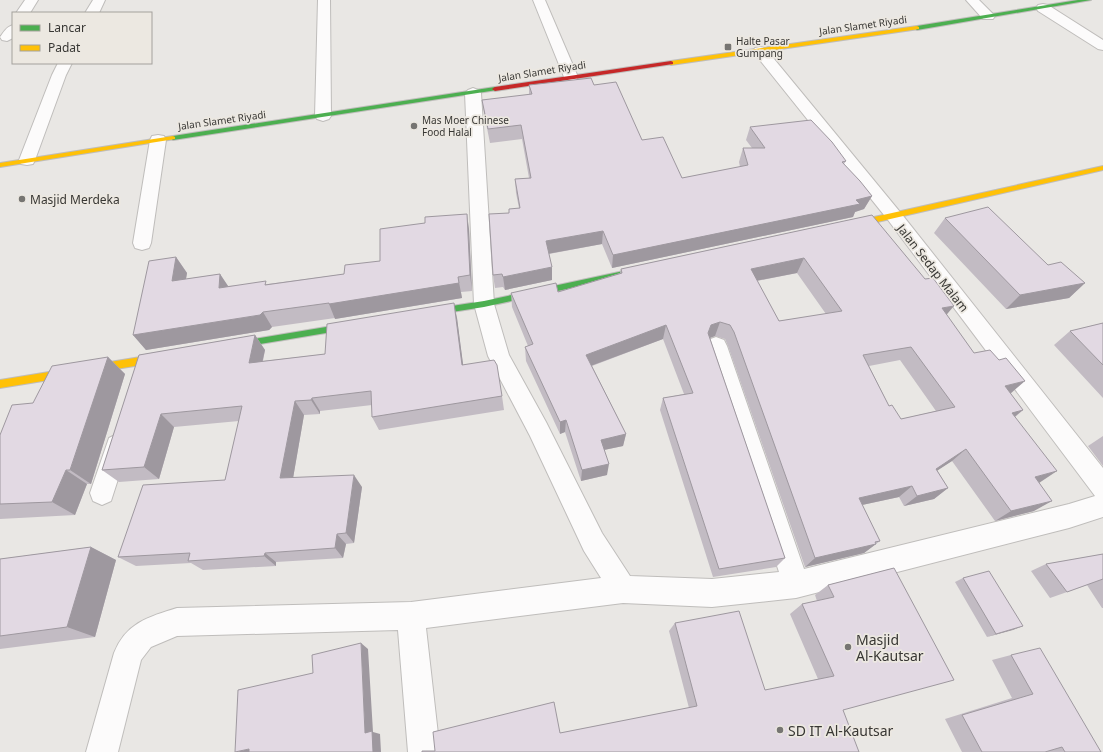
<svg xmlns="http://www.w3.org/2000/svg" width="1103" height="752" font-family="'Noto Sans',sans-serif">
  <rect width="100%" height="100%" fill="#e9e7e4"/>
  <g fill="none" stroke-linecap="round" stroke-linejoin="round">
    <defs>
      <path id="street" d="M25,0H38L30,13H16Z
        M93,0H105L99,13H85Z
        M318,0H330L331,116L329,119L323,121L317,119L315,116Z
        M533,0H545L578,77L576,80L571,81L566,80L564,77Z
        M966,0H979L995,16L993,19H983Z
        M1043,4L1048,5L1103,40V50L1098,49L1038,11L1036,8L1038,5Z
        M13,25V38L7,41L2,40L0,37C4,32 6,27 13,25Z
        M760,47L765,48L900,212L1103,468V517L1069,528L796,598L712,607L623,603L426,628L440,752H408L398,630L177,636L151,647L141,660L118,752H86L114,653C126,623 148,617 177,608L411,602L601,578L584,551L530,436L488,356L474,304L465,93L468,90L473,88L478,90L481,93L494,304L509,355L546,422L602,533L630,576L712,579L779,572L705,346L708,340L716,337L724,340L727,346L804,569L1069,504L1095,496L888,220L755,54L753,51L755,48Z
        M58,63H72L66,75L35,160L33,164L27,165L21,164L19,160L52,75Z
        M158,135L164,136L166,140L151,243L149,248L142,250L135,248L133,243L150,140L152,136Z
        M117,434L125,438L129,445L111,501L102,505L93,501L90,493L109,438Z"/>
      <path id="fast" d="M1078,0H1091L917,30L914,28L917,26Z
        M495,87L497,88V90L173,140L170,138L173,136Z
        M633,269L636,270L637,272L636,274L484,307L426,316L422,313L426,310L484,301Z
        M356,322L360,325L356,328L230,349L227,348L226,346L227,344L230,343Z"/>
      <path id="slow" d="M917,26L919,27V29L671,65L668,63L671,61Z
        M173,136L175,137V139L0,167V163Z
        M1103,166V170L847,229L843,226L847,223Z
        M165,353L168,354L169,357L168,360L165,361L0,388V380Z"/>
      <path id="jam" d="M671,61L673,62V64L495,91L492,89L495,87Z"/>
    </defs>
    <use href="#street" stroke="#bfbdbb" stroke-width="2"/>
    <use href="#fast" stroke="#bfbdbb" stroke-width="2"/>
    <use href="#slow" stroke="#bfbdbb" stroke-width="2"/>
    <use href="#jam" stroke="#bfbdbb" stroke-width="2"/>
    <use href="#street" fill="#fcfbfb" fill-rule="evenodd"/>
    <use href="#fast" fill="#4caf50" fill-rule="evenodd"/>
    <use href="#slow" fill="#ffc107" fill-rule="evenodd"/>
    <use href="#jam" fill="#c62828" fill-rule="evenodd"/>
  </g>
  <path fill="#c2bbc3" fill-rule="evenodd" d="M529,85H594L642,140L682,178L740,167L739,162L743,148H752L746,140L750,127L846,161L844,164L872,196L864,209L855,212L853,217L612,268L602,244L549,254L552,280L505,290L503,287L495,288L493,275L509,213L519,208L516,193L515,179L529,178L522,139L490,143L484,113L482,100L529,95Z
    M872,215L974,353L1010,394L1023,410L1015,417L1039,483L1034,511L995,521L952,461L937,470L948,488L934,499L904,506L899,497L862,505L880,541L864,553L805,567L728,346L725,339L715,336L710,338L785,558L776,567L713,577L660,410L663,398L684,394L663,339L592,366L626,434L623,446L604,450L607,475L581,481L565,432L560,434L526,361L525,347L528,346L512,307L511,293L558,292L620,273L621,269ZM797,273L826,314L779,321L757,281ZM900,360L936,411L901,419L889,406L869,366Z
    M945,218L1048,265L1085,283L1069,298L1006,309L934,233Z
    M469,229L472,291L461,292L462,298L335,319V318L272,327L269,330L146,350L133,335L176,257L187,273L186,279L220,274L228,286L268,284L344,274Z
    M457,318L463,365L502,396L504,410L379,430L372,417V405L320,411V414L304,415L293,478L362,487L354,543L346,544L343,558L276,562V566L203,570L191,563L136,566L118,557L225,480L239,421L174,427L159,479L119,482L102,470L139,355L255,335L265,350L263,361L325,354Z
    M1103,323V398L1054,345L1070,331Z
    M108,357L125,374L91,484H87L75,515L0,519V435L33,403Z
    M1103,436V466L1088,446Z
    M91,547L116,560L95,637L0,649V559Z
    M1103,554V608H1102L1087,585L1050,598L1031,571L1046,564Z
    M894,568L843,710L435,751L560,733L689,708L669,631L675,623L765,690L818,679L790,614L802,604L817,601L815,595L828,585Z
    M963,578L1023,626L987,637L955,582Z
    M1011,655L1101,752H962L945,719L1012,698L992,660Z"/>
  <path fill="#9e989f" d="M872,196L864,209L855,212L853,217L612,268L613,255Z
    M467,214L469,229L472,291L470,275Z
    M603,231L602,244L547,254L546,241Z
    M176,257L187,273L183,296L172,281Z
    M804,258L797,273L745,283L751,269Z
    M552,267V280L505,290L503,277Z
    M220,274L230,289L219,288Z
    M458,277L462,298L335,319L329,304Z
    M1085,283L1069,298L1006,309L1020,295Z
    M454,303L457,318L465,379L462,365Z
    M954,306L942,320V308Z
    M263,312L272,327L269,330L146,350L133,335Z
    M720,322L715,336L707,339L708,333L711,325Z
    M666,325L663,339L585,368L586,355Z
    M255,335L265,350L259,377L249,363Z
    M108,357L125,374L91,484L70,470Z
    M1025,381L1010,394L1005,386Z
    M312,398L320,411V414L311,400Z
    M295,401L304,415L291,490L280,478Z
    M1023,410L1008,422L1012,413Z
    M161,414L174,427L159,479L144,467Z
    M566,420L565,432L560,434V422Z
    M626,434L623,446L599,451L601,440Z
    M966,449L952,461L923,480L936,469Z
    M609,464L607,475L581,481L582,470Z
    M66,470L87,484L75,515L52,502Z
    M1057,471L1039,483L1035,477Z
    M354,475L362,487L354,543L346,533Z
    M912,486L899,497L848,508L859,498Z
    M948,488L934,499L904,506L917,496Z
    M1052,501L1034,511L995,521L1011,511Z
    M337,534L346,544L343,558L335,548Z
    M876,544L864,553L805,567L815,558Z
    M91,547L116,560L95,637L67,627Z
    M265,553L276,562V566L264,556Z
    M1023,626L1013,630L987,637L996,634Z
    M361,643L368,649L373,732L380,734L381,752H373L365,733Z
    M249,749L258,752H236Z"/>
  <path fill="#e2d9e3" stroke="#9e989f" fill-rule="evenodd" d="M591,78L594,85L616,82L642,140L663,137L682,178L748,165L743,148H765L750,127L811,120L832,142L846,161L842,162L860,181L872,196L856,200L860,204L613,255L603,231L546,241L552,267L503,277L502,274L493,275L489,214L509,213V209L520,208L515,179L531,178L521,125L488,129L482,100L532,94L529,85Z
    M988,207L1048,265L1061,262L1085,283L1020,295L945,218Z
    M467,214L470,275L458,277L459,283L329,304V303L263,312L260,315L133,335L149,261L176,257L172,281L220,274L219,288L266,281L265,285L344,274L345,265L380,261V229L425,223V217Z
    M872,215L925,279L933,278L954,306L942,308L974,353L990,350L999,360L1006,358L1025,381L1005,386L1023,410L1012,413L1057,471L1035,477L1052,501L1011,511L966,449L936,469L948,488L917,496L912,486L859,498L880,541L875,542L876,544L815,558L734,332L730,325L720,322L711,325L708,333L785,558L719,569L663,398L693,393L666,325L586,355L626,434L601,440L609,464L582,470L566,420L560,422L525,347L533,344L511,293L556,283L558,292L622,273L621,269ZM804,258L842,311L779,321L751,269ZM911,347L955,407L901,419L892,405L889,406L863,355Z
    M454,303L462,365L494,360L497,365L502,396L372,417L371,391L312,398L311,400L295,401L280,478L354,475L346,533L337,534L335,548L265,553L264,556L188,561L190,553L118,557L143,485L225,480L242,406L161,414L144,467L102,470L139,355L255,335L249,363L325,354L327,324Z
    M1103,323V365L1070,331Z
    M108,357L70,470H66L52,502L0,504V435L12,405L33,403L52,366Z
    M91,547L67,627L0,636V559Z
    M1103,554V579L1067,592L1046,564Z
    M894,568L954,680L843,710L859,752H422V751H435L433,732L554,702L560,733L697,706L675,623L739,611L765,690L834,676L802,604L834,597L828,585Z
    M989,571L1023,626L996,634L963,578Z
    M361,643L365,733L372,731L373,752H249V749L235,752L238,690L313,673L312,655Z
    M1040,648L1101,752H1065L1062,747L1045,752H982L962,715L1033,694L1011,655Z"/>
  <g fill="#767572" stroke="#ece8e1" stroke-width="1.5">
    <rect x="724" y="43" width="8" height="8" rx="2"/>
    <circle cx="414" cy="126" r="4"/>
    <circle cx="22" cy="199" r="4"/>
    <circle cx="848" cy="647" r="4"/>
    <circle cx="780" cy="730" r="4"/>
  </g>
  <g text-anchor="middle" dominant-baseline="central" stroke-width="3.5" stroke-linejoin="round" paint-order="stroke">
    <g font-size="10" fill="#383734" stroke="#ece8e1">
      <text transform="translate(863 25) rotate(-8)">Jalan Slamet Riyadi</text>
      <text transform="translate(542 71) rotate(-9)">Jalan Slamet Riyadi</text>
      <text transform="translate(222 120) rotate(-8)">Jalan Slamet Riyadi</text>
    </g>
    <g font-size="10" fill="#383734" stroke="#ece8e1" text-anchor="start">
      <text x="736" y="41">Halte Pasar<tspan x="736" dy="12">Gumpang</tspan></text>
      <text x="422" y="120">Mas Moer Chinese<tspan x="422" dy="12">Food Halal</tspan></text>
    </g>
    <g font-size="12" fill="#383734" stroke="#ece8e1" text-anchor="start">
      <text x="30" y="199">Masjid Merdeka</text>
    </g>
    <g font-size="12" fill="#383734" stroke="#ece8e1">
      <text transform="translate(933 268) rotate(52)">Jalan Sedap Malam</text>
    </g>
    <g font-size="14" fill="#383734" stroke="#ece8e1" text-anchor="start">
      <text x="856" y="639">Masjid<tspan x="856" dy="16">Al-Kautsar</tspan></text>
      <text x="788" y="730">SD IT Al-Kautsar</text>
    </g>
  </g>
  <rect x="12" y="12" width="140" height="52" fill="#ece8e1" stroke="#a4a19c"/>
  <rect x="20" y="25" width="20" height="6" fill="#4caf50" stroke="#a4a19c"/>
  <text x="48" y="32" font-size="12" fill="#383734">Lancar</text>
  <rect x="20" y="45" width="20" height="6" fill="#ffc107" stroke="#a4a19c"/>
  <text x="48" y="52" font-size="12" fill="#383734">Padat</text>
</svg>
